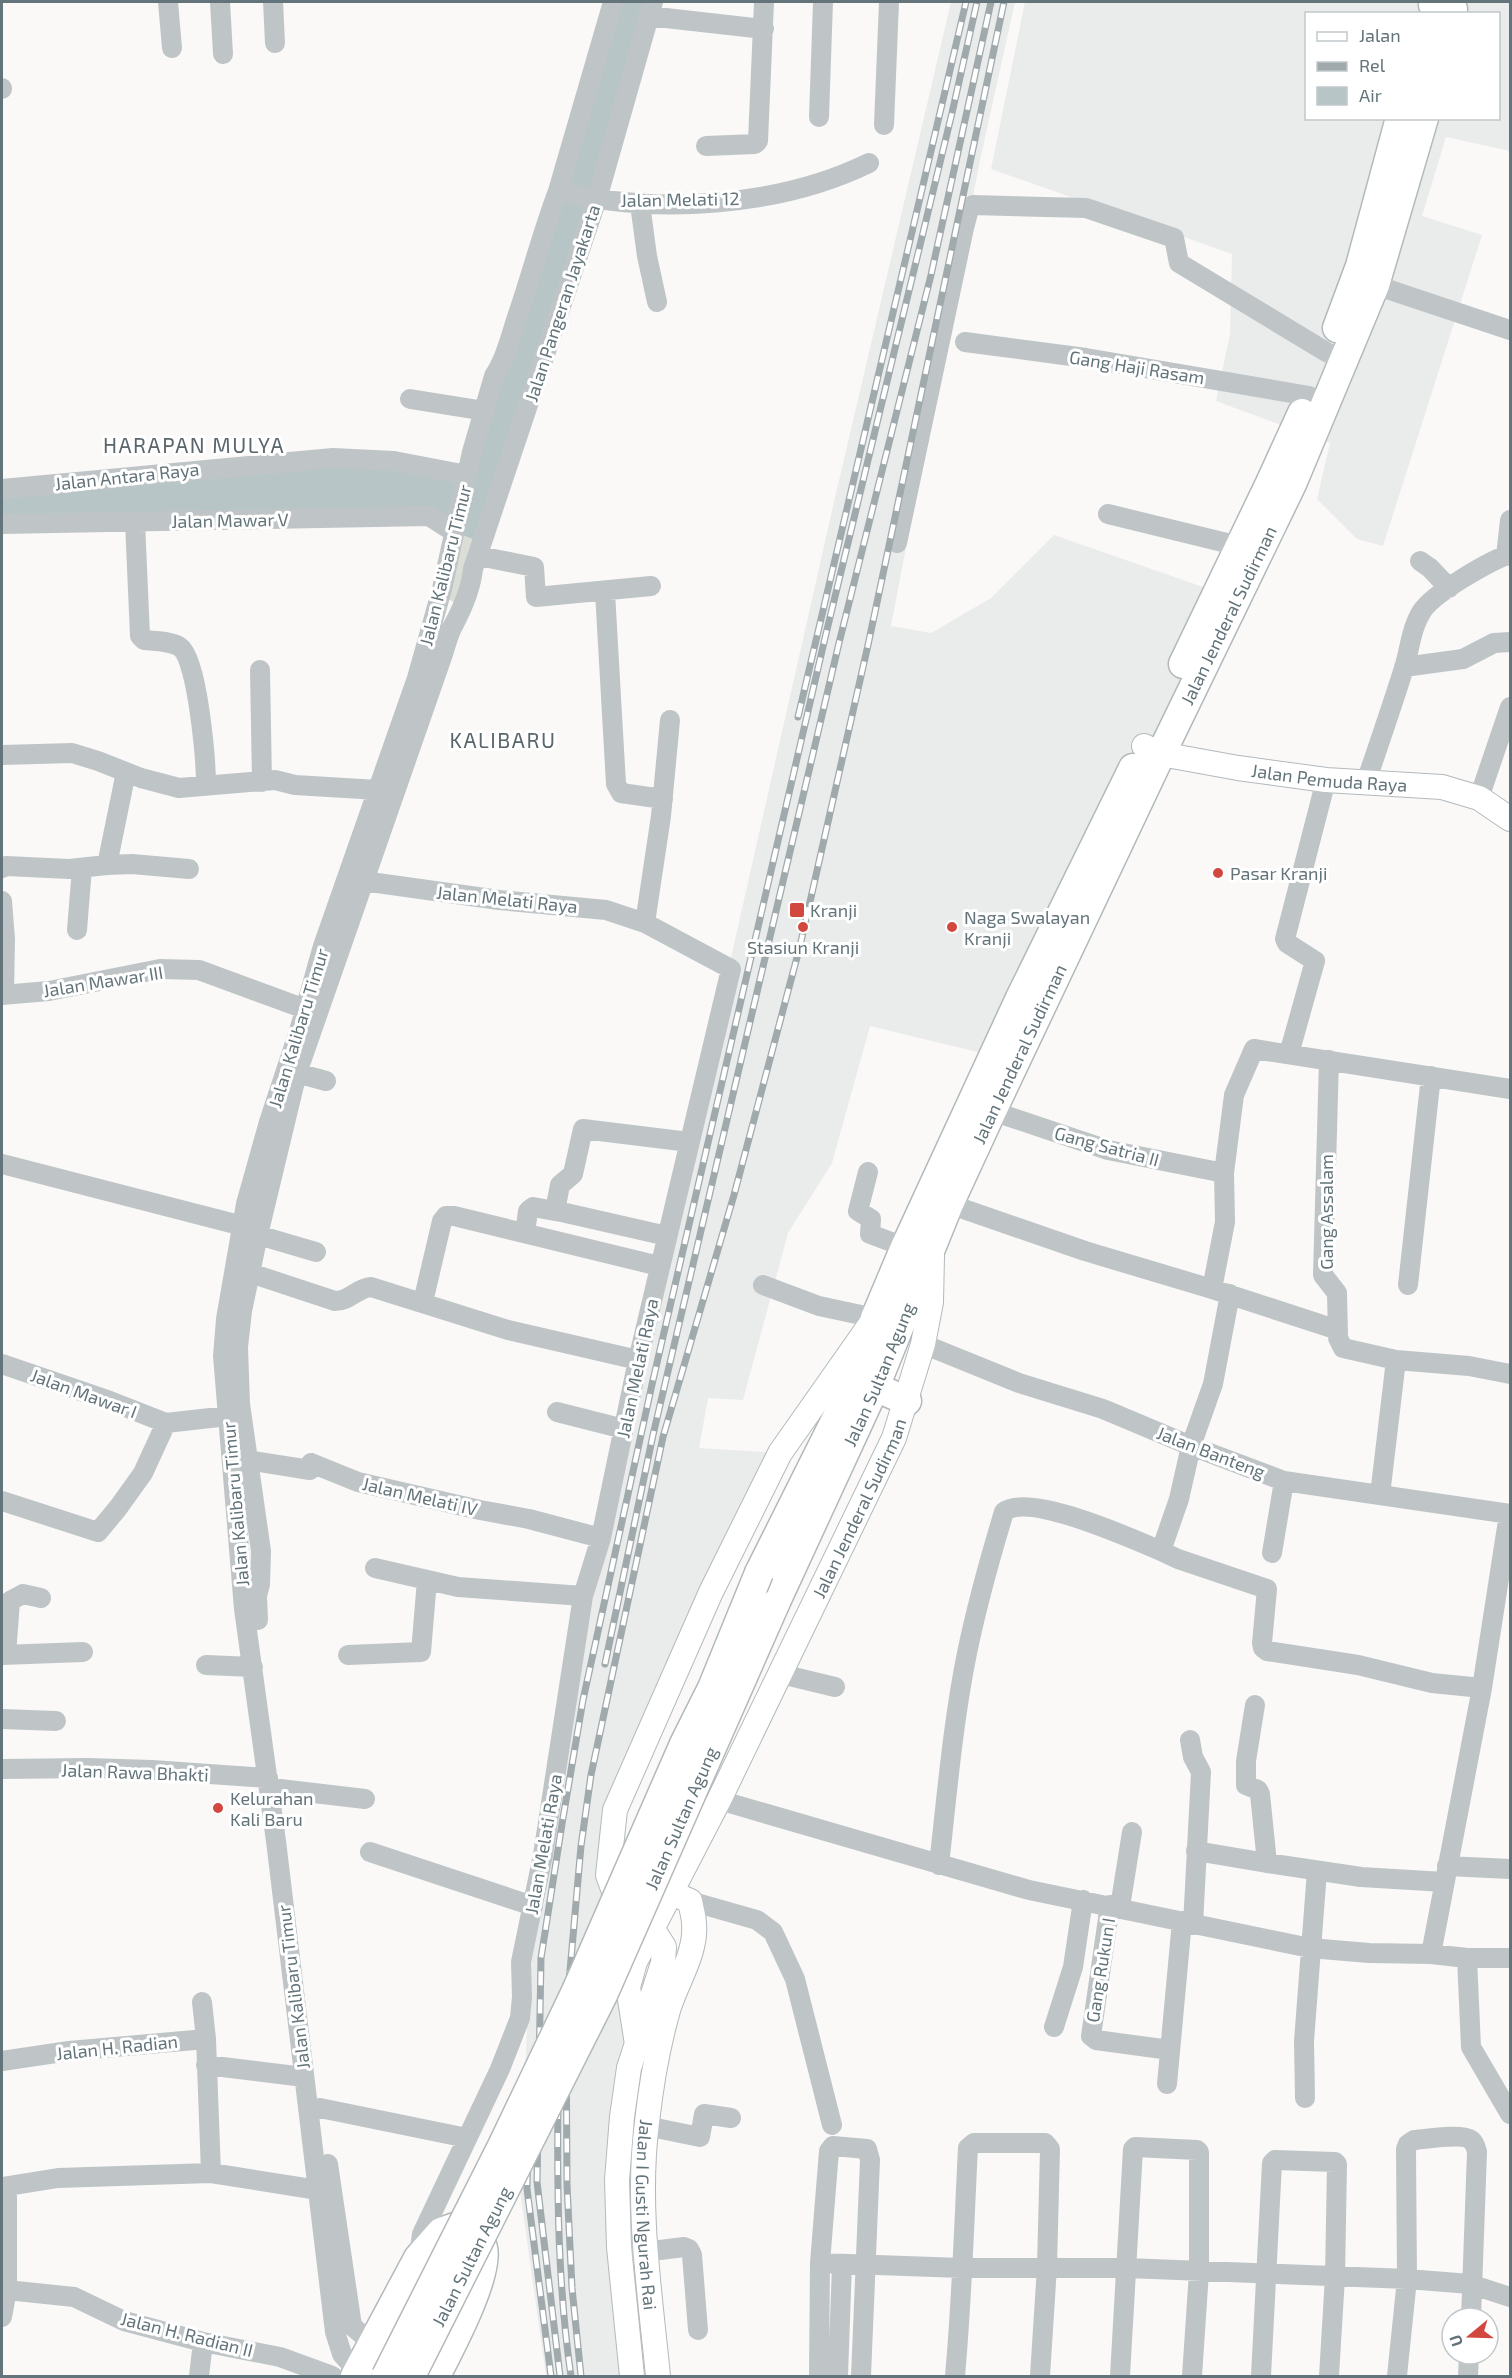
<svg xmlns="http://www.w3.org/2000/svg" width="1512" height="2378" font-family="'Exo 2',sans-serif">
  <rect width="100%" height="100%" fill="#faf9f8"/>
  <path fill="#eaebeb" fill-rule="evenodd" d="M951,2H1015L979,165L891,626L931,633L991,598L1054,535L1226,595L1091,856L994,1056L870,1026L832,1163L788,1233L743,1400L708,1398L699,1448L780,1453L610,1852L652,1928L622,2117L632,2376H546L520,2191L530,1959L565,1729L668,1236L834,502Z
    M1025,2H1510V151L1446,137L1422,216L1482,235L1383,546L1357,539L1317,499L1330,443L1216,401L1230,334L1232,254L991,169ZM1306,14H1498V118H1306Z"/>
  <path fill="#dbded7" d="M454,532L483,543L463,602H453L447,598Z"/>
  <path fill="#b7c5c6" d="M613,2H653L483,543L454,532L429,516L2,524V489L333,458L467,475Z"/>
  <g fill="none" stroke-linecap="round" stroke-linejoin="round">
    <defs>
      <g id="major">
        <path id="s1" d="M1144,746L1161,754L1238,768L1326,780L1442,787L1479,798L1510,819"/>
        <path id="s2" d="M655,1891L672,1893L690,1901C691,1908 694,1916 694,1924C697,1954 674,1986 667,2014C657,2050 651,2086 647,2122C636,2206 650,2293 658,2376"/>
        <path id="s3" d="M637,2044L628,1987L635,1962L719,1800L894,1438L923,1344L931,1302L932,1256"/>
        <path d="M632,2376L619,2247L617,2180L622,2117L629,2068L663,1963L664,1947L652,1928L613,1889L608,1875L615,1810L711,1592L780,1453L870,1325"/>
      </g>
      <g id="highway">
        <path d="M1433,5L1453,9"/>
        <path d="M1337,328L1360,266L1400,118"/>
        <path d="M1183,664L1270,483L1302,413"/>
        <path d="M875,1387L907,1401"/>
        <path d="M759,1573L862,1367L875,1318L905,1247L1020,998L1133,768"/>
        <path id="s4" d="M775,1604L875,1387L949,1204L992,1111L1161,754L1292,484L1375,285L1424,118"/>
        <path d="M355,2376L418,2258L441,2232L461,2225C470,2230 480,2237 483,2248C490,2274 449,2350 436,2376"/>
      </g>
    </defs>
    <use href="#major" stroke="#b3b9bc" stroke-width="26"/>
    <use href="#highway" stroke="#b3b9bb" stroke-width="31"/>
    <path stroke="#bfc5c7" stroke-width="20" d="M168,2L172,48
      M220,2L223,54
      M273,2L275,43
      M648,16L764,29
      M2,89V88
      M819,117L823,2
      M884,125L889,2
      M706,146L755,144L758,141L764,2
      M558,191C655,215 779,207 869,163
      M640,204L647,256L657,302
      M1375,285L1510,330
      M965,342L1086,358L1309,396
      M410,399L485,411
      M2,489L333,458L394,461L467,475
      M1108,514L1239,546
      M135,522L140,636L144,640C154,641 171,641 180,647C198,659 206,763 206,786
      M2,524L429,516L454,532
      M897,543L964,228L969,209L973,205L1086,208L1174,238L1179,263L1328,353
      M479,556L534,567L536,597L651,586
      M1506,556L1510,520
      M1420,561L1430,568L1449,588
      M605,592L616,784L621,793L663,799
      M1404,667L1463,659L1494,643L1510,642
      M260,670L262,782
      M2,755L72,753L98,761L141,778L179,788L275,780L295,785L378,790
      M1366,782C1379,744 1392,706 1404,668C1410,649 1411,628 1422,611C1434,593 1489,561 1510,554
      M1479,798L1510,707
      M107,865L132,864L189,869
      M2,868L6,866L69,869L107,865L126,772
      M363,881L499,900L606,910L645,923L731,969L638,1360L601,1538L583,1596L543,1855L521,1962L522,1997L520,2018L500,2069L422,2234L419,2255
      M2,901L5,939L4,995
      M645,923L661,816L670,720
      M77,930L82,868
      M2,995L49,991L160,969L199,970L305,1009
      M1289,1054L1315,961L1287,943L1285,939L1326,780
      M1329,1060L1323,1275L1337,1293L1338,1338L1343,1348L1396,1360L1380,1495
      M297,1073L326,1081
      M992,1111L1108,1150L1224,1173
      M2,1164L243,1226
      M868,1172L858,1211L871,1219L870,1234L905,1247
      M949,1204L1085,1251L1212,1289L1338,1330
      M555,1211L560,1185L573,1174L583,1129L689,1142
      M525,1233L528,1211L533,1207L566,1213L667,1236
      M258,1235L316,1252
      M250,1273L335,1301C350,1301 357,1288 371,1287L508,1330L638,1360
      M763,1285L819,1306L875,1318
      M1408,1285L1431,1076
      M1212,1289L1225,1222L1224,1173L1234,1095L1254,1049L1510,1089
      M423,1302L442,1221L446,1216H454L659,1266
      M923,1344L1019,1383L1103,1409L1191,1446L1284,1481L1510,1514
      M1396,1360L1469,1366L1510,1374
      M2,1364L110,1401L166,1423
      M557,1412L624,1429
      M247,1460L310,1470L311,1463L358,1482L480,1510L529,1519L601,1538
      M2,1501L98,1532L118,1508L143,1473L166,1423L228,1416
      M1161,1551L1178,1559L1267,1589L1262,1643L1263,1648L1267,1651L1358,1665L1432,1683L1482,1688
      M1272,1553L1284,1481
      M375,1568L458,1587L583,1596
      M258,1620L257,1596L260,1584L261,1551L240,1404L238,1347L242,1311L258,1235L297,1073L442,657C446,646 448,634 454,624C463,607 471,588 473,569L597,199L653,2
      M2,1655L83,1652
      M6,1655L10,1601L23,1594L41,1598
      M348,1655L421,1652L427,1580
      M206,1665L253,1667
      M781,1674L835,1687
      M1255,1705L1246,1761V1785L1258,1790L1260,1794L1267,1863L1361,1877L1444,1882
      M2,1719L56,1721
      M1190,1740L1193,1757L1201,1772L1193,1925
      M2,1769L88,1768L152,1770L268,1778
      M280,1789L365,1799
      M719,1800L1029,1890L1310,1948L1369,1953L1431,1954L1467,1958H1510
      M1196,1851L1267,1863
      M370,1852L533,1906
      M939,1865C947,1794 953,1722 967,1653C977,1605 990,1558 1004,1512C1028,1492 1133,1539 1161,1551L1179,1499L1191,1446L1213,1384L1230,1294
      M1447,1866L1510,1869
      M690,1901L757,1920L773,1932L795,1979L832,2125
      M1110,1905L1091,2036L1096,2040L1170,2050
      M1120,1907L1132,1832
      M1431,1954L1482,1688L1509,1514
      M1467,1958L1471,2047L1510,2114
      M202,2002L206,2039
      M1054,2027L1073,1967L1083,1900
      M2,2061L69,2051L206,2039L211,2173
      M206,2065L304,2077
      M1167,2084L1182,1921
      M1305,2098L1304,2041L1317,1871
      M320,2108L467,2138
      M646,2126L700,2137L704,2114L731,2118
      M328,2164L352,2326L373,2344
      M2,2187L58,2178L211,2173L318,2190
      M619,2247L652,2251L684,2247L689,2249L692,2255L698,2330
      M820,2263L962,2268H1127L1407,2279L1470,2284L1510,2297
      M7,2290L74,2297L124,2321L203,2342L280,2357L332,2376
      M2,2317L7,2290V2187
      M358,2372L342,2354L335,2332L276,1841L244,1609L223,1356L226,1319L246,1204L269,1122L299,1031L323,946L417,678L442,589L472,452L494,376C505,359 510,339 516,320C531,277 542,233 558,191L613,2
      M199,2376L203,2342
      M819,2376L820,2263L829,2151L833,2146L867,2149L870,2160L861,2376
      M838,2376L842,2264
      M955,2376C962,2300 964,2224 968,2148L974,2143H1045L1050,2149L1047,2267L1040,2376
      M1120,2376L1133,2149L1135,2147L1197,2150L1199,2152V2272L1192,2376
      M1261,2376L1272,2163L1275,2160L1335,2162L1337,2164L1335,2277L1329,2376
      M1397,2376L1407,2279L1406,2149L1408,2144L1414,2140C1426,2139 1462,2133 1471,2140C1475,2143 1476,2148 1477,2152L1471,2318
      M1468,2376L1469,2354"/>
    <use href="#major" stroke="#fff" stroke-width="24"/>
    <use href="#highway" stroke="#fff" stroke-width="28"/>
    <defs>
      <path id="rail" d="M798,717L966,2
        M605,1664L653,1435L839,643L931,275L991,2
        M529,2087L527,2189L551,2376
        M558,2105C557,2195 558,2287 571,2376
        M560,2376L537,2182L541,1958L562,1824L583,1700L653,1380L825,638L952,113L977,2
        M581,2376L572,2288L567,2185L566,2016L581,1846L591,1775L663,1437L734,1195L800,946L868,645L1004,2"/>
    </defs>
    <use href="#rail" stroke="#a0a9ac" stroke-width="7"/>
    <use href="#rail" stroke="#fff" stroke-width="4.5" stroke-dasharray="14" stroke-linecap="butt"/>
    <defs>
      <g id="highway-bridge">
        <path d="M386,2376L502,2146L576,1991L684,1744L712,1688L759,1573"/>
        <path id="s5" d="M411,2376L603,1995L775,1604"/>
      </g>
    </defs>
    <use href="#highway-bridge" stroke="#b3b9bb" stroke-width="31" stroke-linecap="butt"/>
    <use href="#highway-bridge" stroke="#fff" stroke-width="28"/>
  </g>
  <g fill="#d2483f" stroke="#fff" stroke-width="2">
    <circle cx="1218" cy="873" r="6"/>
    <rect x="789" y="902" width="16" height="16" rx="3"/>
    <circle cx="803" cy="927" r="6"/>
    <circle cx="952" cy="927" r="6"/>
    <circle cx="218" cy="1808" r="6"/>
  </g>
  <g text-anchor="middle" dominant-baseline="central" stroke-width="6" stroke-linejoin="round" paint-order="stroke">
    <g font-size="18" fill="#63747a" stroke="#fff">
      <text transform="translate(680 199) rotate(-1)">Jalan Melati 12</text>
      <text transform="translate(562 303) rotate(-72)">Jalan Pangeran Jayakarta</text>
      <text transform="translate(1137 367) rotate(9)">Gang Haji Rasam</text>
      <text transform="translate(127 476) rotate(-6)">Jalan Antara Raya</text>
      <text transform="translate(230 520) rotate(-1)">Jalan Mawar V</text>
      <text transform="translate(445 565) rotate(-76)">Jalan Kalibaru Timur</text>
      <text stroke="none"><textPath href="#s4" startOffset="1088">Jalan Jenderal Sudirman</textPath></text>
      <text stroke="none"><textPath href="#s1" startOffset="189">Jalan Pemuda Raya</textPath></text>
      <text transform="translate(507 899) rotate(6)">Jalan Melati Raya</text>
      <text transform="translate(103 981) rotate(-9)">Jalan Mawar III</text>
      <text transform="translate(298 1028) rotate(-73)">Jalan Kalibaru Timur</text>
      <text stroke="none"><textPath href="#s4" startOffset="602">Jalan Jenderal Sudirman</textPath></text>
      <text transform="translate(1107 1146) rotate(15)">Gang Satria II</text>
      <text transform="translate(1326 1212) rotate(-90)">Gang Assalam</text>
      <text transform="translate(637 1368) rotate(-78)">Jalan Melati Raya</text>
      <text stroke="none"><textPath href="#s4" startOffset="252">Jalan Sultan Agung</textPath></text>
      <text transform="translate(84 1393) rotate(20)">Jalan Mawar I</text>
      <text transform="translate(1211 1452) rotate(21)">Jalan Banteng</text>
      <text transform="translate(420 1496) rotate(13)">Jalan Melati IV</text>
      <text transform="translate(235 1504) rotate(-95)">Jalan Kalibaru Timur</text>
      <text stroke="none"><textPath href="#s3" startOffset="590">Jalan Jenderal Sudirman</textPath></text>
      <text transform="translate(135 1772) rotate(2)">Jalan Rawa Bhakti</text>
      <text stroke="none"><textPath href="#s5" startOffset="620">Jalan Sultan Agung</textPath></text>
      <text transform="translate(543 1844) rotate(-80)">Jalan Melati Raya</text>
      <text transform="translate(1100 1970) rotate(-81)">Gang Rukun I</text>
      <text transform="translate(293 1987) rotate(-97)">Jalan Kalibaru Timur</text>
      <text transform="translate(117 2047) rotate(-6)">Jalan H. Radian</text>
      <text stroke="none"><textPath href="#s2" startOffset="358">Jalan I Gusti Ngurah Rai</textPath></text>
      <text stroke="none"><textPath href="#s5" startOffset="134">Jalan Sultan Agung</textPath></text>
      <text transform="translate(187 2334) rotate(14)">Jalan H. Radian II</text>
    </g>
    <g font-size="18" fill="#63747a" stroke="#fff" text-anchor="start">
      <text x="1230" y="873">Pasar Kranji</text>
      <text x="810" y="910">Kranji</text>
      <text x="964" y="917">Naga Swalayan<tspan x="964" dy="21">Kranji</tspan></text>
      <text x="803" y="947" text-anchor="middle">Stasiun Kranji</text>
      <text x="230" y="1798">Kelurahan<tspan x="230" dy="21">Kali Baru</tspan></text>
    </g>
    <g font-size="21" letter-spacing="1.5" fill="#59666b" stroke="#fff">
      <text x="194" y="444">HARAPAN MULYA</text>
      <text x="503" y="739">KALIBARU</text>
    </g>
  </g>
  <rect width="1512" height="2378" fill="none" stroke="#63747a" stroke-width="6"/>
  <rect x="1305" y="12" width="195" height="108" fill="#ffffff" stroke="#c1c7ca" stroke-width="1.5"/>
  <rect x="1317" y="32" width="30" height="9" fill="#ffffff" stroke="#c1c7ca" stroke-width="1.5"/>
  <text x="1359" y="42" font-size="18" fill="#63747a">Jalan</text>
  <rect x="1317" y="62" width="30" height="9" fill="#a0a9ac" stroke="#c1c7ca" stroke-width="1.5"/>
  <text x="1359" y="72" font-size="18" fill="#63747a">Rel</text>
  <rect x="1317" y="87" width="30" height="18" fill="#b7c5c6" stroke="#c1c7ca" stroke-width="1.5"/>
  <text x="1359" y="102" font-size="18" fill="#63747a">Air</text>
  <g transform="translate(1470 2336) rotate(251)"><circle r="28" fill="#ffffff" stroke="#c1c7ca" stroke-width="1.5"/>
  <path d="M0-4.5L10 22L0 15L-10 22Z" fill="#d2483f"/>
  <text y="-9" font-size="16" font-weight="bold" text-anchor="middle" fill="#63747a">U</text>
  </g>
</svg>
